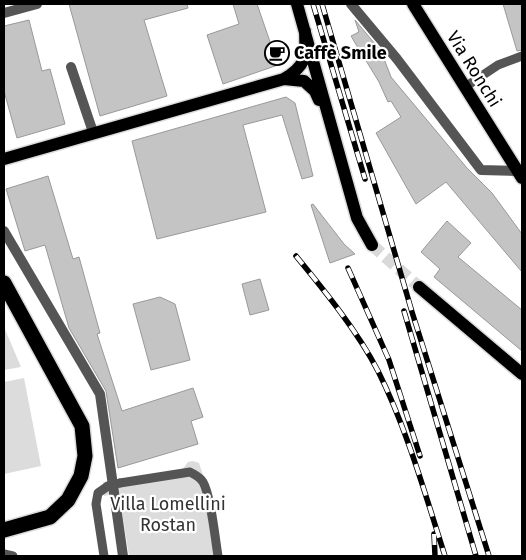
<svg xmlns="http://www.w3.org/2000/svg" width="526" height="560" font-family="'Fira Sans',sans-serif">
  <rect width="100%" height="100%" fill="#fff"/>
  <path fill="#dcdcdc" d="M4,327L21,367L4,370Z
    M24,378L41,466L4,474V382Z
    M193,461L199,463L204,478L222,556H129L119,493L104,496L103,482L182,470L188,462Z"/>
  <path fill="#c4c4c4" stroke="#999" d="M69,4H187L188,8L144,20L167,96L100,116Z
    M233,4H257L278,65L223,84L207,35L239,24Z
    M503,4H522V50L517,51Z
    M29,20L42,71L50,69L65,124L17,138L4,91V26Z
    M355,20L381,51L391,77L467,168L492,193L522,234V272L446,182L416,204L376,133L401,117L391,101L388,102L379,82L365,59L369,57L366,51L361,53L351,36L359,32Z
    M286,97L295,103L313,176L302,179L282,115L243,125L266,212L157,239L132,141Z
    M48,176L73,259L79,257L100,333L97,334L122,411L193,388L203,417L191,421L198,444L118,468L106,391L69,328L45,245L25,251L6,189Z
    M313,204L344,244L355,254L330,263L311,205Z
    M447,221L471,243L458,257L522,310V351L434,277L440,269L421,252Z
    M260,279L269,310L250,315L242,284Z
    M160,297L175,304L190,360L151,370L133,304Z"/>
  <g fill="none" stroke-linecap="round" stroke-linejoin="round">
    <path stroke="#d9d9d9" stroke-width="12" stroke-dasharray="12 6" stroke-linecap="butt" d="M372,245L419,287"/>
    <defs>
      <path id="primary" d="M297,4L357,218L372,245
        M413,4L522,178
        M284,79L304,81L315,91L319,100
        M4,159L284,79C307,65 306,57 305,31
        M419,287L522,374"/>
      <path id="motorway" d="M4,283L82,426L85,456L81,476L68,500L50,517L4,530"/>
    </defs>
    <use href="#primary" stroke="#dbdbdb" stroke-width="15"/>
    <use href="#motorway" stroke="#dbdbdb" stroke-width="18"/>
    <path stroke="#555" stroke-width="9" d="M465,87L498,65L522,56
      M120,483L190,472C195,475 200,477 203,482C211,496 215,538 218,556
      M4,554L13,556
      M104,556L96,504L98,493L108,486"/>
    <path stroke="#555" stroke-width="10" d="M4,231L100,394L123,556"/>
    <path stroke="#555" stroke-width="10" d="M351,4L397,59L481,170L518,171
      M4,13L37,4
      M71,67L93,132"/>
    <use href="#primary" stroke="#000" stroke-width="12"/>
    <use href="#motorway" stroke="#000" stroke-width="15"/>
    <defs>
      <path id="rail" d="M313,4L365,179
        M322,4L412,312L489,556
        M296,256C324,290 358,332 378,371C407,429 425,494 445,556
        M348,268L389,360L420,456
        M404,311L476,556
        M434,534L435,556"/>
    </defs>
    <use href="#rail" stroke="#000" stroke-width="5.5"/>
    <use href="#rail" stroke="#fff" stroke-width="4" stroke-dasharray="11" stroke-linecap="butt"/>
    <path stroke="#555" stroke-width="9" d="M108,486L120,483"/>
  </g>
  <defs>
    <symbol id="cafe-ring" viewBox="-11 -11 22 22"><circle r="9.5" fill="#fff" stroke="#000" stroke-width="1.5"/><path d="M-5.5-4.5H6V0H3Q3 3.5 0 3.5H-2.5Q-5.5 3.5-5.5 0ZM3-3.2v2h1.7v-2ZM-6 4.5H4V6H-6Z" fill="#000"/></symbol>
  </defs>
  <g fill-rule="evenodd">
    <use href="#cafe-ring" x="263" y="39" width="28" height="28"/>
  </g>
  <g text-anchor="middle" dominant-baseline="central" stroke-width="4.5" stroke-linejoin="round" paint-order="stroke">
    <g font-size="18" font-weight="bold" fill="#000" stroke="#fff" text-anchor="start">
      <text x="294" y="53">Caffè Smile</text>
    </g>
    <g font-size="18" fill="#000" stroke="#fff">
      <text transform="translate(474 69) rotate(58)">Via Ronchi</text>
    </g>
    <g font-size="18" fill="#333" stroke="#fff">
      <text x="168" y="504">Villa Lomellini<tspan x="168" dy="21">Rostan</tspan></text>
    </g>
  </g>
  <rect width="526" height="560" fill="none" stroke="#000000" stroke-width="10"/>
</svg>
